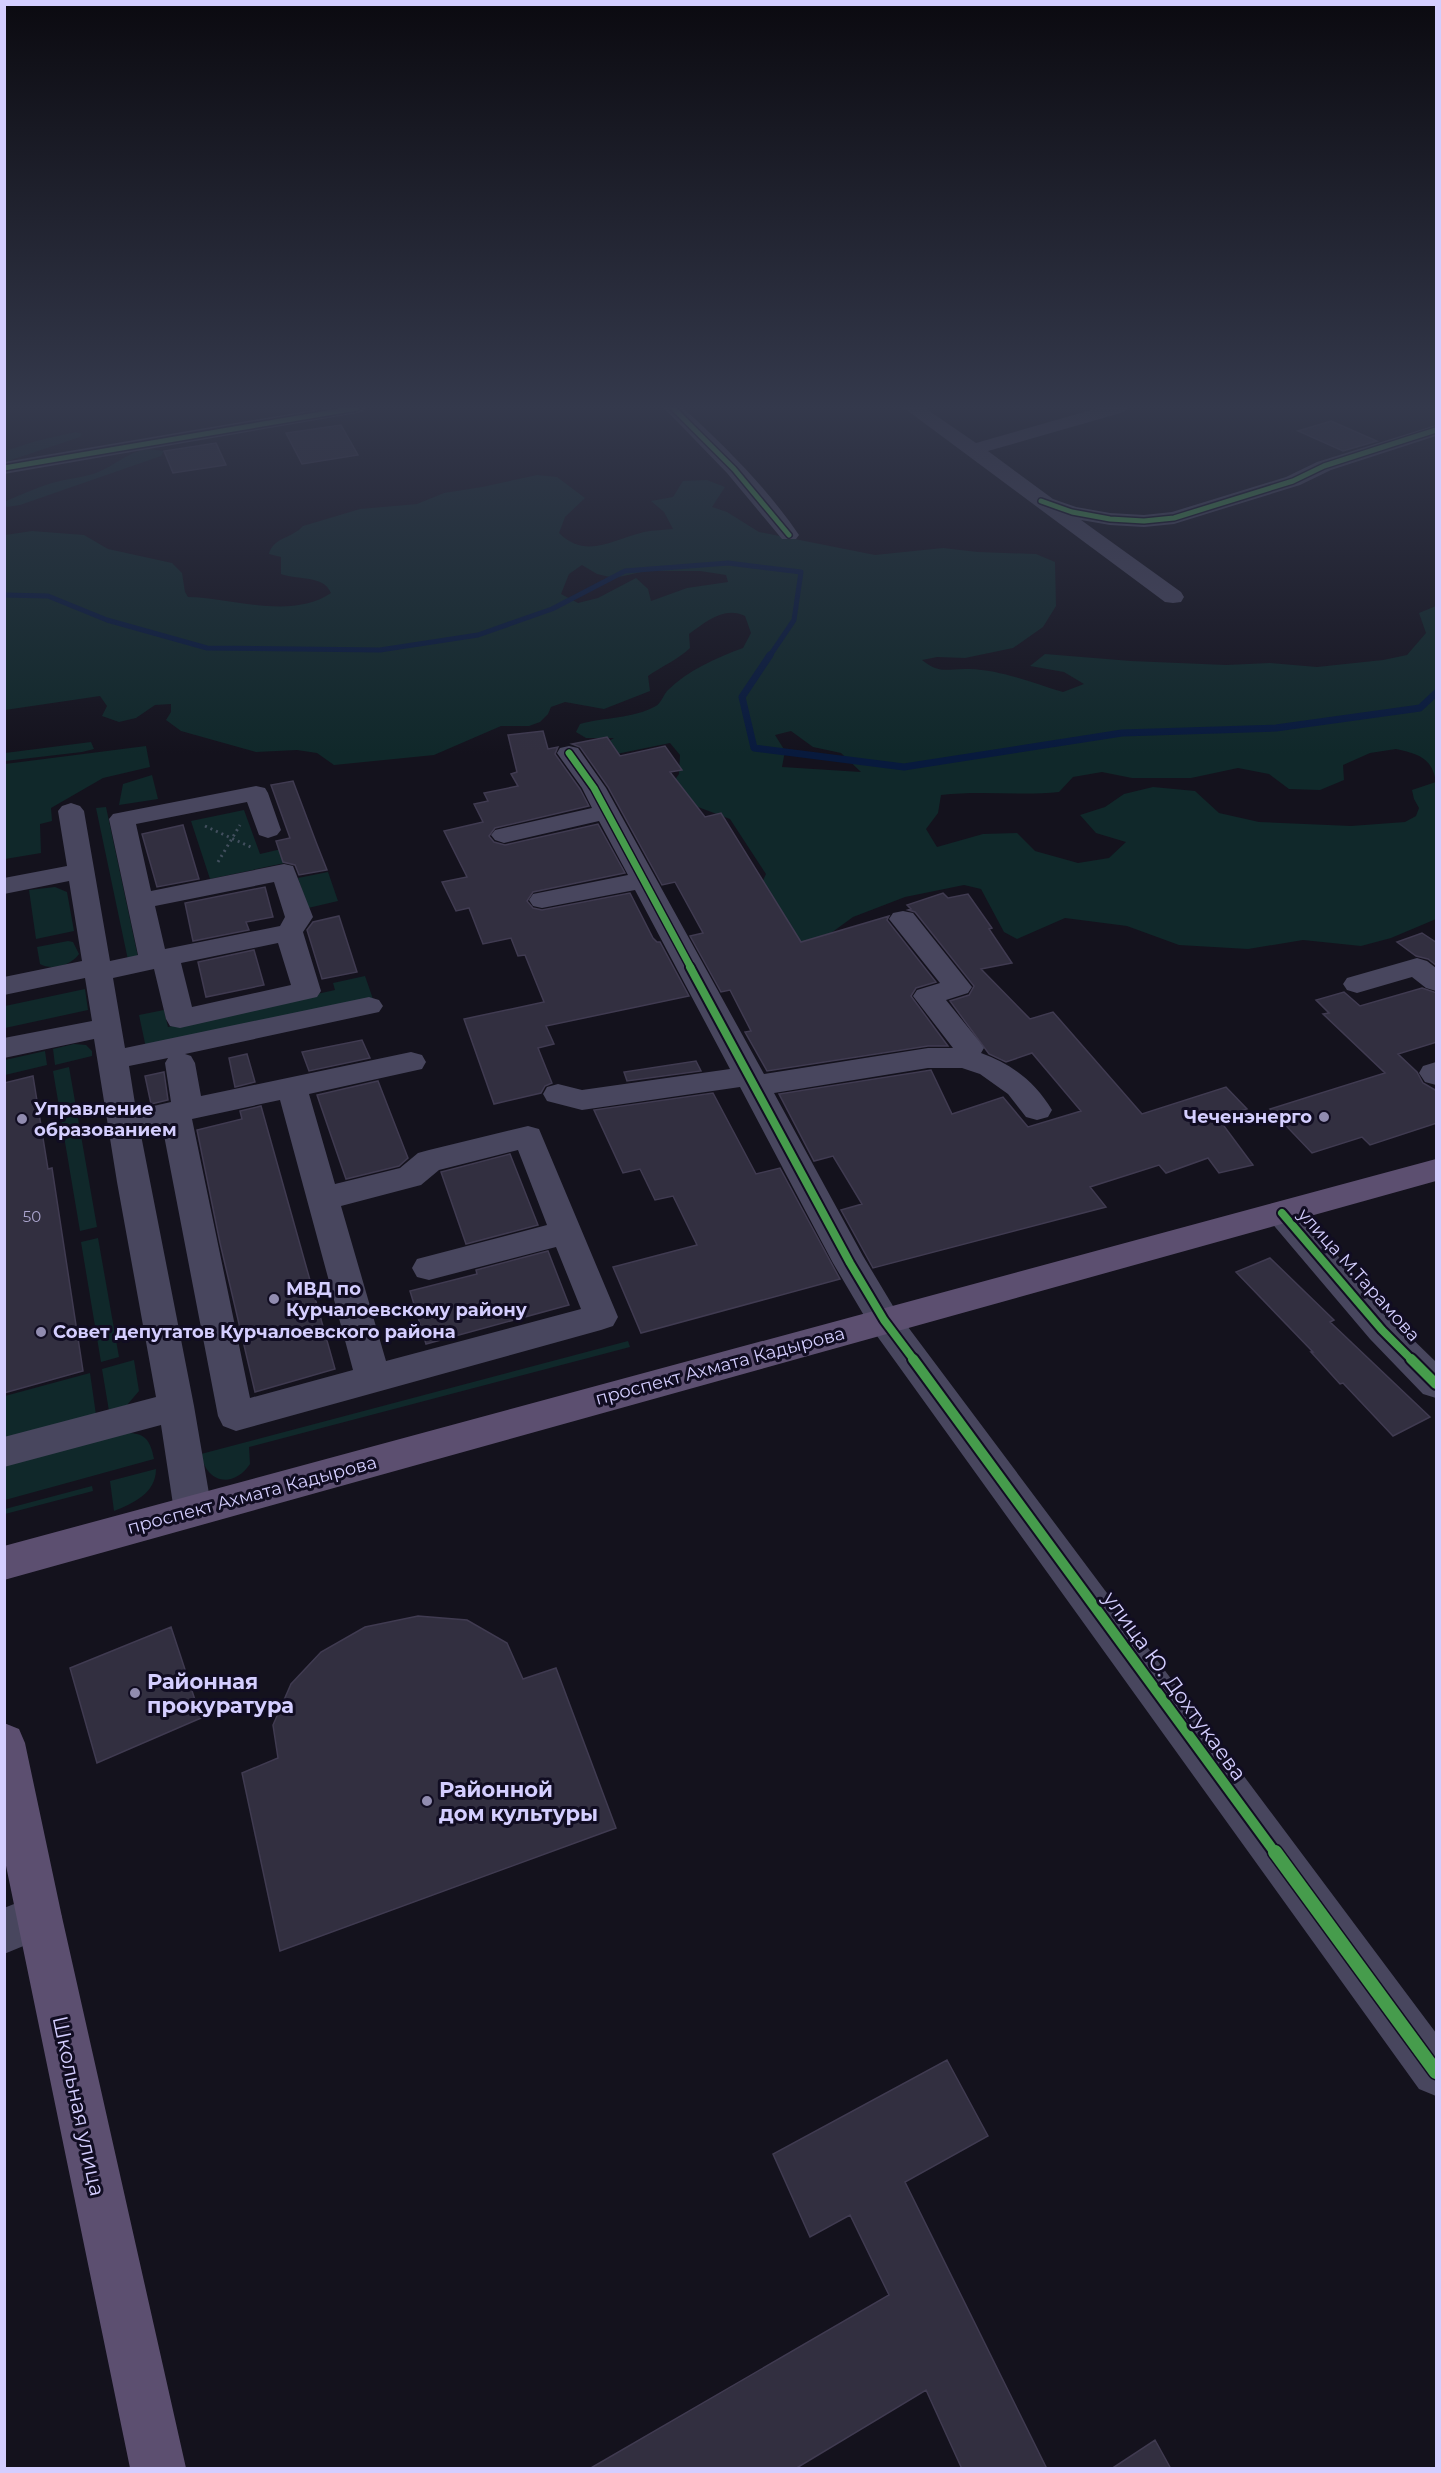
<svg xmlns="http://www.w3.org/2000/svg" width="1441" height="2473" font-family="Montserrat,sans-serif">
  <rect width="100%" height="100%" fill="#14121d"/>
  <path fill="#10282a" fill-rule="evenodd" d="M76,432L82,434L80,437L5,462V451L36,441Z
    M147,449L164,451L161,456L20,505L7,507L5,505L4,502C20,495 36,488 52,483C65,479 80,478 93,474C112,468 127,452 147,449Z
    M537,475L557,477L585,498L565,517L559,533C586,560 614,539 644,532C654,530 664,530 673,529L664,512L651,501L673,497L683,481L707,480L725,487L712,507L727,512L759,532L875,555L943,548L978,552L1036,554L1055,562L1056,606L1043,627L1013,648L965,658L937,657L922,660C941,675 947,668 969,669C1002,670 1032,683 1063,692L1084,684L1064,672L1030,666L1045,654L1131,661L1226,665L1270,663L1317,667L1383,660L1407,655L1426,633L1419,613L1436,606V919L1391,938L1361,946L1303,940L1248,949L1179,945L1127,926L1065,918L1017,939L1004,932L981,889L964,885L905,897L853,917L820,941H801L768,910L759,889L766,874L730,819L674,798L668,790L679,774L680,755L670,743L597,758L590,753L614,738H586L576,732L580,724C605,717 632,719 656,706C661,703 663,696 667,691C688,670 716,658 743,648L751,633L745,616C724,606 706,622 689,634L690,648C680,658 661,667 648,676L650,691L604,709L565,702L551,707L548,714L540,722L529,726H501L434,755L334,765L317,753L297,750L256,752L181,731L166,720L171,712V704L155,705L136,718L119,722L102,716L107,706L100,696L5,710V535L32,531L84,535L108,549L172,563L182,573L185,592L188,597C233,598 291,620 331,593C324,575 297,580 281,574V557L269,554C273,537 293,538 303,526L360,509L417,504L444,493L482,487ZM582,565L597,574L614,578L646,571H700L726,575L728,582L687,588L651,601L648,589L636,578L598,598L578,603L561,594L569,574ZM791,731L813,747L841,753L861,772L782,767L785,751L775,735ZM1396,749C1419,754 1432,758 1436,782L1412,790L1414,799L1419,808L1416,816L1405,822L1351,826L1259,822L1219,813L1195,791L1153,787L1124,794L1105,807L1080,815L1096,833L1126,842L1109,858L1078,863L1035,851L1017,833L983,834L937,847L926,829L938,813L941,795C981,790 1020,796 1059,792L1073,777L1102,772L1132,778H1191L1238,768L1269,774L1289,789L1320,790L1344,780L1343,765L1370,753Z
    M91,742L94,749L82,752L5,761V753Z
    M146,746L150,767L103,778L51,808L52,821L40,824L41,853L5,859V764Z
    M152,775L158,799L119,805L123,784Z
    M106,807L138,957L128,960L96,808Z
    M244,810L260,854L290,847L294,861L210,879L191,821Z
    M328,872L338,901L308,908L298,878Z
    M55,887L67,892L74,931L36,939L29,890Z
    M68,941L73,942L79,954C72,965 51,971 40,964L37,947Z
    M365,976L373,999L146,1048L139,1015L164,1010L168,1027L335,990L333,983Z
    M85,989L88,1010L5,1028V1006Z
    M74,1044L86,1045L92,1051V1056L55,1065L53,1049Z
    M45,1051L47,1065L5,1075V1060Z
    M69,1067L97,1227L80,1231L53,1071Z
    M98,1238L119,1357L101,1362L81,1242Z
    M628,1341L630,1347L249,1447L250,1464C233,1489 206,1483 201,1454Z
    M134,1360L139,1391L127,1405L109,1411L102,1369Z
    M90,1373L96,1415L5,1440V1396Z
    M122,1433C144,1432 150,1438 154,1459L5,1500V1466Z
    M156,1469C156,1493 134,1503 114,1511L110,1481Z
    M92,1486L93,1491L5,1514V1509Z"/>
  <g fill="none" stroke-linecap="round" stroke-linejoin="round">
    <path stroke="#081a3d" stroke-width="5" d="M4,595L48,596L107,620L207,648L380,650L478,635L552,609L625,571L728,563L801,572L794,620L769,657"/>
    <path stroke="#081a3d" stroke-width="7" d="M770,655L742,697L754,748L904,767L1122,733L1276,728L1420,708L1436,693"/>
  </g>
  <path fill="#322f40" stroke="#403b51" stroke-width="1.5" d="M1331,421L1377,441L1343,451L1298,431Z
    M341,425L358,455L302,464L286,433Z
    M216,443L226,465L173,473L164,451Z
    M543,731L548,749L558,747L555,754L580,789L589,806L495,828L489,836L494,842L505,845L598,824L625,873L533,892L527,901L533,908L542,910L630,893L653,938L657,942H660L689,996L546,1026L554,1044L538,1048L552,1083L545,1086L541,1093L494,1104L464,1019L544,1002L525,955L518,956L511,938L483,944L469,908L456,911L442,882L467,877L444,831L483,822L474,804L488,801L484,793L518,786L511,774L517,772L508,735Z
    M607,737L620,756L665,746L682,770L670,772L705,817L721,813L801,942L889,916L887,920L936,982L916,988L911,996L948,1046H928L767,1071L745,1032L751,1031L730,990L721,992L690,936L703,933L675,882L662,885L608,787L580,747L572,744Z
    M293,781L316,842L327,870L299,875L295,865L283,862L276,841L290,838L271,785Z
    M183,825L199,879L157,887L142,834Z
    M265,887L273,917L246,922L249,930L193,941L185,903Z
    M943,893L948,898L968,894L992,928L989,929L1012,963L981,969L1030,1019L1053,1012L1142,1114L1226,1087L1247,1109L1218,1118L1253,1165L1219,1173L1208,1158L1166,1173L1159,1165L1090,1187L1106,1207L873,1268L841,1210L862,1204L833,1156L814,1161L779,1094L931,1070L952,1114L1003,1097L1028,1127L1081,1111L1032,1053L1006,1062L989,1054L950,1001L969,995L974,986L915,912L908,910L911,909L907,905Z
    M339,916L357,972L322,979L307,930L313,922Z
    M1422,933L1437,943V966L1428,959L1416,956L1397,942Z
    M254,950L264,985L206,997L198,962Z
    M1422,988L1437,993V1042L1398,1054L1417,1072L1423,1083L1437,1091V1123L1370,1145L1362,1137L1312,1153L1270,1109L1385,1073L1323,1014L1329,1013L1316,1000L1344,992L1360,1006Z
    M362,1040L370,1058L309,1071L302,1052Z
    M247,1054L255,1082L235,1087L229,1058Z
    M696,1061L701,1071L627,1081L624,1072Z
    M164,1072L168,1100L151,1104L145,1076Z
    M33,1076L48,1169L52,1168L83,1371L4,1393V1083Z
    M378,1081L408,1158L399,1166L346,1179L317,1095Z
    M713,1093L756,1174L780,1168L840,1279L641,1333L613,1267L697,1245L673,1196L655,1200L640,1169L623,1173L594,1110Z
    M261,1106L335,1369L255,1392L220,1243L197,1130L242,1119L240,1111Z
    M510,1154L538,1225L466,1244L441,1172Z
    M548,1251L569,1305L426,1344L410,1291L477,1274L476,1270Z
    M1270,1258L1334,1320L1330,1322L1430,1417L1393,1436L1343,1383L1340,1384L1311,1352H1313L1236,1272Z
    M418,1616L467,1620L507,1643L523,1679L556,1668L616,1828L280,1951L242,1773L278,1758L273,1725L291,1684L321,1652L365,1627Z
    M171,1627L201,1718L97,1763L70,1668Z
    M947,2060L988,2136L905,2182L1047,2469H962L926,2390L795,2469H589L889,2295L850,2215L810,2237L773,2154Z
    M1155,2440L1171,2469H1111Z"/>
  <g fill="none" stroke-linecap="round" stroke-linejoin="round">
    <path stroke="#424f5e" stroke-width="3" stroke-dasharray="2 4" stroke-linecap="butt" d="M205,826L253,848
      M218,862L240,825"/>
    <path fill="#48465e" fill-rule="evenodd" d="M325,408H366L363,412L357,413L4,474V462Z
      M664,408H683C725,446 767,488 799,535L796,539H782L727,473Z
      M904,408H925L976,443L1098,408H1127L1124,412L988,451L1053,499L1076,507L1110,513L1144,515L1172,512L1286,477L1317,462L1436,425V436L1331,470L1300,485L1174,524L1144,527L1110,525L1081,520L1181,592L1184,597L1181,602L1173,603L1165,602Z
      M569,746L578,748L606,788L764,1074L928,1048H953L913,996L917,990L940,983L889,919L893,913L903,911L913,913L972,987L968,993L946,1000L979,1041L984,1048L981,1053C1012,1064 1035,1082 1052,1110L1048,1117L1037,1120L1026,1117L1008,1094L980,1074L962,1068H928L774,1093L863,1256L896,1311L1436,2033V2096L1419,2089L872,1329L833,1263L740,1087L582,1110L547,1101L543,1094L547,1087L558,1084L582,1090L730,1069L635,890L542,908L533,906L529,900L533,894L628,875L599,821L504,843L495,840L491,835L495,830L592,808L582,788L557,753L560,748Z
      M256,786L265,788L268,793L281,830L277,835L268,838L259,835L247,802L136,824L151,891L284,864L293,866L313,917L303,932L321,991L317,997L180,1028L170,1026L166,1019L154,969L113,978L125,1048L369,997L379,1000L383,1006L379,1012L185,1054L191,1056L195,1063L201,1096L411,1052L422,1055L426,1062L422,1069L309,1094L335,1184L400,1168L418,1153L429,1150L528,1126L539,1129L618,1317L613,1326L601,1330L236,1431L223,1426L218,1416L162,1125L140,1130L194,1406L212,1511L206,1522L193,1527L180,1522L174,1511L161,1425L4,1467V1437L156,1397L117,1182L94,1039L4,1058V1038L92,1021L85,978L4,995V977L82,961L69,881L4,894V878L67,866L58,811L62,806L71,803L80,806L84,811L110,961L138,955L109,819L113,814ZM274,882L285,917L280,926L165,949L155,906ZM278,943L291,985L192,1007L181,963ZM168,1058L165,1063L171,1102L136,1110L129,1066ZM280,1100L353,1370L250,1398L192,1119ZM518,1150L547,1225L417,1259L412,1268L417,1277L429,1280L556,1247L581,1309L386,1361L341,1206L421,1185L439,1170Z
      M1417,958L1427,961L1436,968V991L1426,988L1412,977L1357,993L1347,990L1343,984L1347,978Z
      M1436,1062V1085L1425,1082L1419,1073L1423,1066Z
      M1282,1201L1294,1205L1394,1321L1436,1362V1398L1423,1394L1370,1339L1270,1221L1266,1213L1270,1205Z
      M39,1894L55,1901L62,1917L55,1933L4,1954V1908Z"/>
    <path fill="#5c4f70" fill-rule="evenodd" d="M1436,1159V1181L4,1580V1546Z
      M4,1723L19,1729L25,1743L62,1917L186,2468H130L4,1856Z"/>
    <defs>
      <path id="cycleway-far4" d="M673,408L734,469L789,535
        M4,468L357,408
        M1041,501L1072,512L1110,519L1144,521L1174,518L1293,481L1324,466L1436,430"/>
      <path id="cycleway-far3" d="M569,753L594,788L691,968"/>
      <path id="cycleway-far2" d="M690,967L850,1263L884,1320L914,1360
        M1282,1213L1382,1330L1412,1360"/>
      <path id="cycleway-far1" d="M913,1359L1276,1854
        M1411,1359L1436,1384"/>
      <path id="cycleway" d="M1275,1852L1436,2072"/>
    </defs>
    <use href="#cycleway-far4" stroke="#110d22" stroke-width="8"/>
    <use href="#cycleway-far3" stroke="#110d22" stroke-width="10"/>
    <use href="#cycleway-far2" stroke="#110d22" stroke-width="12"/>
    <use href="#cycleway-far1" stroke="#110d22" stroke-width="14"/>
    <use href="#cycleway" stroke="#110d22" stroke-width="17"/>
    <use href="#cycleway-far4" stroke="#469c4c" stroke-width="5"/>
    <use href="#cycleway-far3" stroke="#469c4c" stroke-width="7"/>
    <use href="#cycleway-far2" stroke="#469c4c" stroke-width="8"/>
    <use href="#cycleway-far1" stroke="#469c4c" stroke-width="10"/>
    <use href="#cycleway" stroke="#469c4c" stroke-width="14"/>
  </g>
  <linearGradient id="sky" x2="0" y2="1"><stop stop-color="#0b0a10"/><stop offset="0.54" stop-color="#34394c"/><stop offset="1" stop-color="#34394c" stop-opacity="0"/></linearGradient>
  <rect width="1441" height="754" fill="url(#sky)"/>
  <g fill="#918cb0" stroke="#110d22" stroke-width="2">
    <circle cx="1324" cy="1117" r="6"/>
    <circle cx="22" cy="1119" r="6"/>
    <circle cx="274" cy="1299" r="6"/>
    <circle cx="41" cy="1332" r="6"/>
    <circle cx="135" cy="1693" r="6"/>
    <circle cx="427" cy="1801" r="6"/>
  </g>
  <g text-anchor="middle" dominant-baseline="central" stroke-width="6" stroke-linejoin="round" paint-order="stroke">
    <g font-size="15" fill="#aca6cf">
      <text x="32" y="1216">50</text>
    </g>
    <g font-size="18" font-weight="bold" fill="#d4ceff" stroke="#110d22" text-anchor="start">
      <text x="34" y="1109">Управление<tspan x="34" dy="21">образованием</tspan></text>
      <text x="1312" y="1117" text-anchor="end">Чеченэнерго</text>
      <text x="286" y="1289">МВД по<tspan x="286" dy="21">Курчалоевскому району</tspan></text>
      <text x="53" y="1332">Совет депутатов Курчалоевского района</text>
    </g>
    <g font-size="18" fill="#d4ceff" stroke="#110d22">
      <text transform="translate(1359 1275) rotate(48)">улица М.Тарамова</text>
      <text transform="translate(720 1366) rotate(-15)">проспект Ахмата Кадырова</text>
      <text transform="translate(252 1495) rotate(-15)">проспект Ахмата Кадырова</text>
    </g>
    <g font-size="21" font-weight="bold" fill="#d4ceff" stroke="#110d22" text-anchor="start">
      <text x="147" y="1681">Районная<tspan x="147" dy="24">прокуратура</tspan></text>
      <text x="439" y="1789">Районной<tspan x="439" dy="24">дом культуры</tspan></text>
    </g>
    <g font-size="21" fill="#d4ceff" stroke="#110d22">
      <text transform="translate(1175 1686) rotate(54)">улица Ю. Дохтукаева</text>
      <text transform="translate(79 2106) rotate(78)">Школьная улица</text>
    </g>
  </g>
  <rect width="1441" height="2473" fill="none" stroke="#d4ceff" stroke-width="12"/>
</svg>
